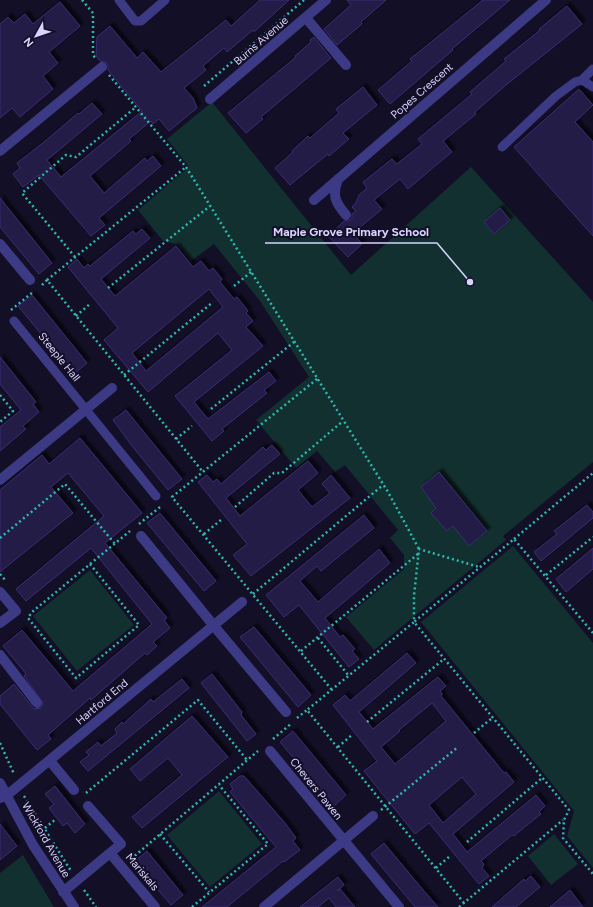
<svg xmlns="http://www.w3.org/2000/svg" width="593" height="907" font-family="Figtree,sans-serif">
  <defs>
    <filter id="shadow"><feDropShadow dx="3.5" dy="-3.5" stdDeviation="1" flood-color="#0009"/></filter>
  </defs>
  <rect width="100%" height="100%" fill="#130f26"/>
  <path fill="#12302f" d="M212,102L351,275L471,167L593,302V462L503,536L506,540L374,650L346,617L404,569V555L390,538L398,530L345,465L335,472L317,451L296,468L256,420L309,377L260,301L214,244L191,261L176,244L163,241L138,210L189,167L167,139Z
    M513,546L593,643V868L567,836L574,811L421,622Z
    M90,570L134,625L77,671L33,616Z
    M219,791L262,844L210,887L167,835Z
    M554,834L578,864L551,885L528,856Z
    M23,855L54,907H0V873Z"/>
  <path fill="#241b47" stroke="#3b2d73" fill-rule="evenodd" filter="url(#shadow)" d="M260,0H289L254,32L253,30L227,52L224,48L203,66L206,70L184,88L193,98L197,108L169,131L159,119L153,124L151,121L129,139L131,141L90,176L104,193L145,158L147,161L153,156L161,166L99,218L105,225L91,236L39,175L23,187L13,174L20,168L17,163L44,142L78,113L79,114L92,103L102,114L47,160L61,177L142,111L108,70V66L107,63L100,61L96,56L97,37L110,26L137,58L143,52L161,72L226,20L231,26Z
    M347,0H386L361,22L362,24L337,45L324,29L351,5Z
    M483,0H510L452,49L453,50L390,104L378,90L412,61L410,59Z
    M60,2L80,26L49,52L58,63L43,76L53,89L20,117L12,108L0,118V24L8,17L14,23L25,14L33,24Z
    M567,6L582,24L506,85L475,112L476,114L443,141L452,152L435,166L408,189L400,179L374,200L382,209L353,233L362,244L348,257L328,236L344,221L350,220L352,218V214L356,211L352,207L356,203L359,195L367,188L363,182L392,159L397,164L422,144L418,139L472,94L470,92L506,61L504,59L540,30L539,29Z
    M314,37L331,58L261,117L263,119L246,133L228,113L296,57L295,56L311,42L310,40Z
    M363,87L377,105L343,133L349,139L329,156L328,154L290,185L275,168L293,152L292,151L308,136L310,138L339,113L336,109Z
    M579,89L593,105L575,122L593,142V236L514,147Z
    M0,198L52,263L39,274L0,227Z
    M500,208L510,220L494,234L484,222Z
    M142,229L150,238L101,279L115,296L176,246L193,267L201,261L209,271L213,268L222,279L220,282L234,299L237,297L248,311L246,313L253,321L246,327L263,346L194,402L208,419L269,372L276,381L264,390L267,393L222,429L224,431L212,441L175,396L232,350L218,333L148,392L104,340L118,328L68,267L77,259L84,268L88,264L90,266L133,231L136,234ZM209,289L223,307L146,371L132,353Z
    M32,295L87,363L74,374L18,306Z
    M0,357L36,402L33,404L39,412L23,426L26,429L0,451V427L21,410L0,384Z
    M126,410L182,479L168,490L132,446L113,420Z
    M80,438L142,513L105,543L167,618L164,620L170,628L153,642L157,646L147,655L145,653L91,700L90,698L48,735L51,739L37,750L0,704V696L14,684L34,709L41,708L43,703L24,676L26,674L23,670L3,646L22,630L73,691L152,624L91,548L26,601L16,589L104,516L68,473L51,487L73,513L0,572V490L42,455L49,464Z
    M272,445L280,454L226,498L240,516L308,461L318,473L298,490L312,507L330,493L322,484L331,475L350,498L251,576L233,555L247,544L198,482L207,475L213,482L217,479L221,484L263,447L266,450Z
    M439,472L487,531L469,546L453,526L447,531L431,513L436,508L421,487Z
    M587,505L593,512V518L541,561L534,552L557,534L554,531Z
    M160,513L216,581L204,591L147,523Z
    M364,515L374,528L321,571L317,566L300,581L318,602L379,549L390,563L325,618L340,637L343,635L355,649L352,651L359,659L349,667L299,605L284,617L266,595Z
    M593,548V569L566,592L556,579Z
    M254,627L311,695L298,707L240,637Z
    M407,653L416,663L359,712L373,729L438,677L446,686L440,691L442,694L441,696L504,773L506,772L514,782L453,834L467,852L536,795L545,806L539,812L541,814L526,826L514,836L512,835L481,861L484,864L482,868L489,876L479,884L429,823L415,834L364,771L377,761L333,705L345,695L350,701ZM432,703L446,721L395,764L381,747L400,731L399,730ZM462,777L476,794L443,823L429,805Z
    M212,674L242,712L241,715L256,734L247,741L201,683Z
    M182,679L189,688L88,771L80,762L89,755L86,752L98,742L101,746L117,733L115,729L122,722L123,724L151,699L153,702Z
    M192,716L228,757L142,828L132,817L182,775L168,758L140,781L130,769Z
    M293,731L346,795L334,806L280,742Z
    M240,776H244L285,823L296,838L293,841L300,850L284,862L283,861L277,866L227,907H202L276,847L230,792L233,789L230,784Z
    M55,786L85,824L75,833L67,823L63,826L49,808L54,804L45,794Z
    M0,824L17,846L0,860Z
    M384,843L424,891L438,907H415L371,854Z
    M147,851L183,895L171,905L134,862Z
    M531,876L540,887L516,907H492L524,879L525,881Z
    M338,877L344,885L337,891L340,889L355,907H336L329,898L318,907H300Z
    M570,890L583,907H550Z"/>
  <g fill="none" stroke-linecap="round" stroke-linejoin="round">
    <path stroke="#2fb8b0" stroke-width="2.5" stroke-dasharray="2 3" stroke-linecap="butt" d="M82,0L93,13V55L96,59
      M109,75L186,167L388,492L419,549
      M204,86L304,0
      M75,257L22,193L66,155L76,157L136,107
      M47,280L186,167
      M42,285L47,280L203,472
      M234,286L251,272
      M108,288L210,206
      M11,310L33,292
      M76,316L91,303
      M124,375L213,302
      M317,379L172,497L332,690
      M0,395L13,411L0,422
      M211,409L294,342
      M176,439L192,426
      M235,507L274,473H282L343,421
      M139,524L160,507
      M204,534L222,519
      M0,538L65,484L115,544
      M514,539L593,473
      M90,564L139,625L76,678L28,618L32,612L130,531
      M0,574L6,581
      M546,575L593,537
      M253,594L383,485
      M593,633L514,539L414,622L569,810L564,820L563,838L593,874
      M318,638L349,676
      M301,651L418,554
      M297,718L307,710
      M367,722L444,659
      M474,733L492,718
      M273,739L292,723
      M0,743L14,774
      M338,747L353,734
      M86,793L198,700L247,760
      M24,796L71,871
      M381,810L458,747
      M45,828L56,819
      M160,834L209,892
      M467,842L542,778
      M131,859L258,751
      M436,868L450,856
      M84,890L96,907
      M464,903L307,710L414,622V596L419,549L479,567
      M192,907L268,844L219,785
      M459,907L563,820"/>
    <path stroke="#3d3a85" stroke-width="9" d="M119,0L135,21H141L165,0
      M582,80L593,87
      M502,147L556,96L575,82L582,80L593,69
      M14,321L156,496"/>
    <path stroke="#3d3a85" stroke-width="10" d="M306,18L346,65
      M210,99L326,0
      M0,151L102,67
      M338,179C332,196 335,202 346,215
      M314,200L546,0
      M0,244L30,280
      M0,480L112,388
      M141,536L214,626L286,712
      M0,592L16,611L0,623
      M0,655L37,703
      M270,751L399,907
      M50,761L74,790
      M0,783L33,845L74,907
      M0,798L6,796L242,602
      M88,806L121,844L110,853L155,907
      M63,892L110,853
      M264,907L373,816"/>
  </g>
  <g text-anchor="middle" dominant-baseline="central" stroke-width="4" stroke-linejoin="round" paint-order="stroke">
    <g font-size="11" fill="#d9d4ff" stroke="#130f26">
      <text transform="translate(261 41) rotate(-41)">Burns Avenue</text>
      <text transform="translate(422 91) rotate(-41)">Popes Crescent</text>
      <text transform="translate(59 357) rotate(51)">Steeple Hall</text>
      <text transform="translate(102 702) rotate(-40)">Hartford End</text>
      <text transform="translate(316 789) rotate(51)">Chevers Pawen</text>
      <text transform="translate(46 840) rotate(60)">Wickford Avenue</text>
      <text transform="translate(142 872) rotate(50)">Mariskals</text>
    </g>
  </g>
  <path fill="none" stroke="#d9d4ff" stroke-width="1.5" d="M470 282L437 243H265"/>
  <circle fill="#d9d4ff" stroke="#130f26" stroke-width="1.5" cx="470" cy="282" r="4"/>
  <g font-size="12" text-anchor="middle" font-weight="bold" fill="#d9d4ff" stroke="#130f26" stroke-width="4" stroke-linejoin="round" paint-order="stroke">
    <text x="351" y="236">Maple Grove Primary School</text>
  </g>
  <g transform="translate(36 36) rotate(230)" stroke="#130f26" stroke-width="3" paint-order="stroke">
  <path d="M0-3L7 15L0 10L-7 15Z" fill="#d9d4ff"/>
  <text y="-6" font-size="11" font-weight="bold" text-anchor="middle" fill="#d9d4ff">N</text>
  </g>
</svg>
